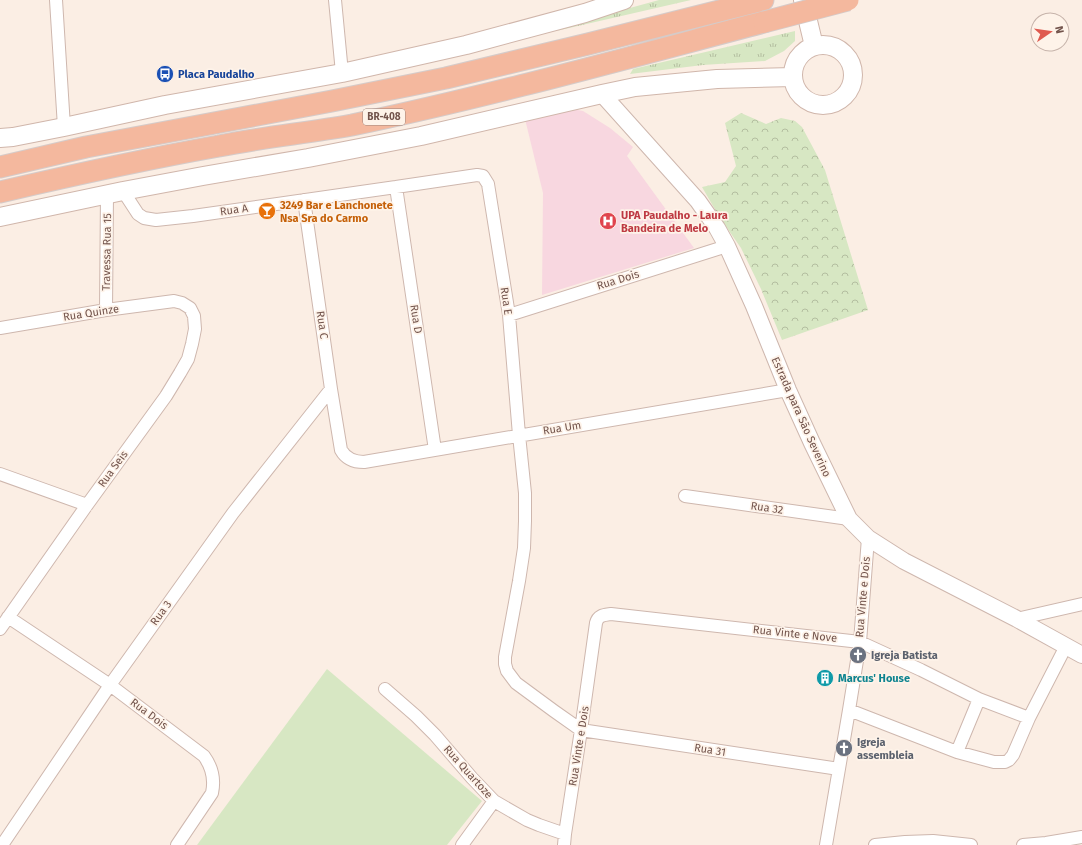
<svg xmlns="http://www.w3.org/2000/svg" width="1082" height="845" font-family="'Fira Sans',sans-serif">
  <defs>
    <pattern id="grass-tufts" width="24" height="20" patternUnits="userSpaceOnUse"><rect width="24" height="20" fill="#d7e7c3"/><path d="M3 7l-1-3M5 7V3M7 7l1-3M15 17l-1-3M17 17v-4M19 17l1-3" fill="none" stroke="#b3bea0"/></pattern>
    <pattern id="forest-crowns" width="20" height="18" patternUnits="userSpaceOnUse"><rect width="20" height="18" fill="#d7e7c3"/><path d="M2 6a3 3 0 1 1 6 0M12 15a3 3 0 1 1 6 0" fill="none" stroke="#b3bea0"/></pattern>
  </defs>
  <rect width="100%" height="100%" fill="#fbeee4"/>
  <path fill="#f8d7e0" d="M567,108L583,111L610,128L633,147L627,156L694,248L542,295L543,193L525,119Z"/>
  <path fill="url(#grass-tufts)" d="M659,0H691L556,31L608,14Z
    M795,31V41L784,51L765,61L703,65L630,74L633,69Z"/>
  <path fill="url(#forest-crowns)" d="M741,113L766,124L781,118L795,121L802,127L825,170L868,310L782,340L761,289L741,248L720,218L702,187L725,182L736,166L725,123Z"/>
  <path fill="#d7e7c3" d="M327,669L482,801L447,845H197Z"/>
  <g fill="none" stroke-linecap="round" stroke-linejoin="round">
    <defs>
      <path id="minor" d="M56,0L64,127
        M335,0L342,73
        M396,187L435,450
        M123,191L138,214L144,218L156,220L193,216L396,187L477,175L483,176L488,184L509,315L519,435L525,493V521L524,548L519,581L505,657V664L507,671L516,683L554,711L581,730L839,769
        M304,200L331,389L341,450C346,459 354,462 364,462L788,390
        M106,310L107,194
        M509,315L727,246
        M0,328L106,310L174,301L182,303L190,308L194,316L195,329L192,344L188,359L180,373L166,396L87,505L0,629
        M0,474L87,505
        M685,496L849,519
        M8,617L110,685L204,756C212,767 215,779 212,793L177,845
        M1017,619L1082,604
        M385,689L416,716L435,735L472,778L494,801L527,820L539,825L565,834
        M849,710L957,752L994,762H1005L1009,760L1013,755L1029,718L1066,646
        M957,752L979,699
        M2,845L110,685L233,513L331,389
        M462,845L494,801
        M564,845L565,834L581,730L596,623C598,615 604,615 611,614L860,642L921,670L979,699L1029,718
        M826,845L849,710L860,642L868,538
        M875,845L905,842L933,841L971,845
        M1023,845L1046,843L1082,837"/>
      <path id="tertiary" d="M602,94L698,201L717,228L727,246L754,306L788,390L812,443L849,519L868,538L904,561L1017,619L1082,655"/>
      <path id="secondary" d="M803,0L814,46
        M793 75a30 30 0 1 1 60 0a30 30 0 1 1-60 0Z
        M0,138L13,137L64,127L165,105L342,73L466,45L585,13L624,0
        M0,217L123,191L203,176L308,158L421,136L602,94L635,87L717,79L793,77"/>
      <path id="trunk" d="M0,167L86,147L332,101L446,78L588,44L763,0
        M0,192C73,175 146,159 219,146C263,137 308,133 352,125C490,96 627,58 764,22"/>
    </defs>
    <use href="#minor" stroke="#ceb7ae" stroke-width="14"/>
    <use href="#tertiary" stroke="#ceb7ae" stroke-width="18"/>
    <use href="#secondary" stroke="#d0b6ab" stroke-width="20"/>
    <use href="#trunk" stroke="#d5cbc9" stroke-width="23"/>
    <use href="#minor" stroke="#fff" stroke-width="12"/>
    <use href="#tertiary" stroke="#fff" stroke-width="16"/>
    <use href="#secondary" stroke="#fff" stroke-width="18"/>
    <use href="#trunk" stroke="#f4b89e" stroke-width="21"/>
    <defs>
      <path id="trunk-bridge" d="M764,22L848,0"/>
    </defs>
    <use href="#trunk-bridge" stroke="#d5cbc9" stroke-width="23" stroke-linecap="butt"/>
    <use href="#trunk-bridge" stroke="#f4b89e" stroke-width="21"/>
  </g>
  <defs>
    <symbol id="bus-disc" viewBox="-11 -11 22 22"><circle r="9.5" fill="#1a4fb4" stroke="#fef3e9"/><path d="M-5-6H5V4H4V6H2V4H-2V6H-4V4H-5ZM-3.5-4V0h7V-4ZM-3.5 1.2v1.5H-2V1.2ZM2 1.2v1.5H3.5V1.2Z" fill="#fff"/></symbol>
    <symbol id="bar-disc" viewBox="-11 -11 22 22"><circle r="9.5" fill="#e8710a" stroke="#fef3e9"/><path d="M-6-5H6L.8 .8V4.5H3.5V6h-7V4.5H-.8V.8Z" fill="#fff"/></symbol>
    <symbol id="hospital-disc" viewBox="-11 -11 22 22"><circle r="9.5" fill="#e0444e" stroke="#fef3e9"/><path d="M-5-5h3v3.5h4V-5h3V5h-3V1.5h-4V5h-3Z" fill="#fff"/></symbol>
    <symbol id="church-disc" viewBox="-11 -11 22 22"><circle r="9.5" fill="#6b7280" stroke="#fef3e9"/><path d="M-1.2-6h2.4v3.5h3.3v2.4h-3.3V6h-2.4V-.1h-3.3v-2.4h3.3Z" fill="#fff"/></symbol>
    <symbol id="building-disc" viewBox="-11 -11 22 22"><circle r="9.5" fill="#0f9aa8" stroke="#fef3e9"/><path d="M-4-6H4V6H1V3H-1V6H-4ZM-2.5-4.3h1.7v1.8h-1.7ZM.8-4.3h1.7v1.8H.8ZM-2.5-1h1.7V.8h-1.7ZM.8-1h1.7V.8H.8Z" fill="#fff"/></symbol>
  </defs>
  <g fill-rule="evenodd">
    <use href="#bus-disc" x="155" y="64" width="20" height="20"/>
    <use href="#bar-disc" x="257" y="201" width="20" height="20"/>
    <use href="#hospital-disc" x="598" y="211" width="20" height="20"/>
    <use href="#church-disc" x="848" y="645" width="20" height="20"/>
    <use href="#building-disc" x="815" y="668" width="20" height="20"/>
    <use href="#church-disc" x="834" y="738" width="20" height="20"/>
  </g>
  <g text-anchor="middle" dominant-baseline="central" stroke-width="3.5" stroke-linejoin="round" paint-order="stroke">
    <rect fill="#fef3e9" stroke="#9c837a" stroke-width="1" x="363" y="109" width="42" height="16" rx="3"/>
    <g font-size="10" font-weight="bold" fill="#72534b">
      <text x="384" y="117">BR-408</text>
    </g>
    <g font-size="11" font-weight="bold" fill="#164399" stroke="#fef3e9" text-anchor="start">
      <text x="178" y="74">Placa Paudalho</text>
    </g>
    <g font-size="11" font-weight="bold" fill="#c56008" stroke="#fef3e9" text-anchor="start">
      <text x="280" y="205">3249 Bar e Lanchonete<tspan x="280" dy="13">Nsa Sra do Carmo</tspan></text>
    </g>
    <g font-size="11" fill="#72534b" stroke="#fef3e9">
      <text transform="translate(234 210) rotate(-8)">Rua A</text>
      <text transform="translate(107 252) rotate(-89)">Travessa Rua 15</text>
      <text transform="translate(618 280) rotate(-17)">Rua Dois</text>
      <text transform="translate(506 301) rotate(82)">Rua E</text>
      <text transform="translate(91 313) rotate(-9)">Rua Quinze</text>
      <text transform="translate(416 319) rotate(81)">Rua D</text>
      <text transform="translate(322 325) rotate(82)">Rua C</text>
      <text transform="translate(801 417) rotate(66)">Estrada para São Severino</text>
      <text transform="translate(562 428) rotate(-9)">Rua Um</text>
      <text transform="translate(113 469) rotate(-54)">Rua Seis</text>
      <text transform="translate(767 508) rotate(8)">Rua 32</text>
      <text transform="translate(863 597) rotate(-85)">Rua Vinte e Dois</text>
      <text transform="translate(161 613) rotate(-54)">Rua 3</text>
      <text transform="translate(795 634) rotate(6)">Rua Vinte e Nove</text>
      <text transform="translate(149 714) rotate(37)">Rua Dois</text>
      <text transform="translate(579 746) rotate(-81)">Rua Vinte e Dois</text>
      <text transform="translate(710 750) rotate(9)">Rua 31</text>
      <text transform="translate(468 772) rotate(48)">Rua Quartoze</text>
    </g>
    <g font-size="11" font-weight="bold" fill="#be3a42" stroke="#fef3e9" text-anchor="start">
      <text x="621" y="215">UPA Paudalho - Laura<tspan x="621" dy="13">Bandeira de Melo</tspan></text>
    </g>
    <g font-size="11" font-weight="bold" fill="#5b616d" stroke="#fef3e9" text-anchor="start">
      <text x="871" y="655">Igreja Batista</text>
      <text x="857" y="742">Igreja<tspan x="857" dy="13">assembleia</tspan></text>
    </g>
    <g font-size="11" font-weight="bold" fill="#0d838f" stroke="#fef3e9" text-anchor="start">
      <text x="838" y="678">Marcus' House</text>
    </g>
  </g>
  <g transform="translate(1050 32) rotate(77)"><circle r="19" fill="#fef3e9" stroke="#c6b3aa"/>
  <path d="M0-3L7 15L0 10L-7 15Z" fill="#df5a4f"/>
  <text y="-6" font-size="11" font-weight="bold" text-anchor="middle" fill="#72534b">N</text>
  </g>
</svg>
